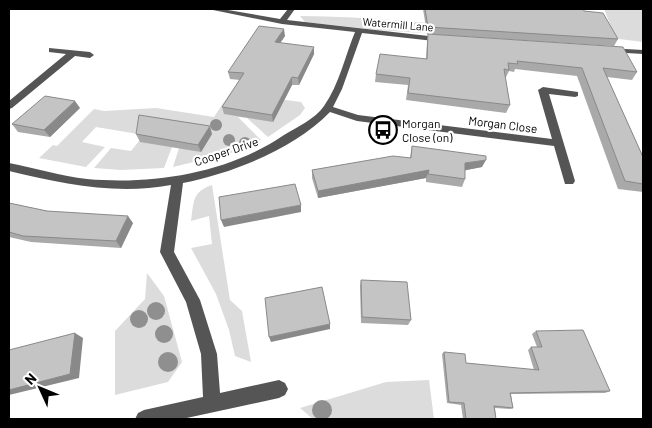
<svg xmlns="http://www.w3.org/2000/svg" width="652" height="428" font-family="Barlow,sans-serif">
  <rect width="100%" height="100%" fill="#fff"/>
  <path fill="#dcdcdc" d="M604,9H643V42L619,39L614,34Z
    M300,16C402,17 505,30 606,46L378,30L305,22Z
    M230,93L301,102L305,108L300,115L268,137L247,118L238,117L261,140L235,152L173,167L179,148L201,152L150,143L172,147L164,168L121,170L94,168L111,148L131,151L144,135L96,127L82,142L105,147L86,167L39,158L53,145L57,146L94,109L104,111L156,108L214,117Z
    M212,185L230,300L242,311L251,362L235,356L229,330L216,294L191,248L212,244L209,216L191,221C194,201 192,192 212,185Z
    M147,273L164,296L182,362L168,382L115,395V331L145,299Z
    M429,380L434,419H313L300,408L386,382Z"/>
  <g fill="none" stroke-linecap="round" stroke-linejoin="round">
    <path fill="#555" fill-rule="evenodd" d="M208,9H222L280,19L288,9H295L287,20L446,38L447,40L443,42L362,33L342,89L333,107L358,115L552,139L538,90L543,87L578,92V96L575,97L549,94L575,181L573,184H565L554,146L357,121L330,112C294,149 233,173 183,183L174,252L200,300L217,354L220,393L279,380L285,383L288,389L285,395L279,398L182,419H135L138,413L144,410L203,397L201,354L186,302L160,252L171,185C116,195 63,184 9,171V163C35,168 61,176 87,179C154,185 228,173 284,135C297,127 315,119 324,106C339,85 345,56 355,32L282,24Z
      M49,48L90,52L94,55L90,58L75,56L12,108L9,109V101L66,54L49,52Z
      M607,48L643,50V54L610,52L606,50Z"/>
  </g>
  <g fill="#8f8f8f">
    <circle cx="216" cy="125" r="6"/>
    <circle cx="229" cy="140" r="6"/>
    <circle cx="245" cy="143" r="6"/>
    <circle cx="156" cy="311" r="9"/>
    <circle cx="139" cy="319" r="9"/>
    <circle cx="164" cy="334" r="9"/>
    <circle cx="168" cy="362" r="10"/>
    <circle cx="322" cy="410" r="10"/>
  </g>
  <path fill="#a9a9a9" d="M423,9H583L584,11L618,39L614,46L427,34Z
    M428,34L637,72L632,80L607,77L643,157V192L618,189L577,76L515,69L514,72L509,71L506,77H505L510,105L506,113L406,100L408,85L375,82L376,74L426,59L427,42Z
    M285,36L280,43L314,54L299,85H292L273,122L224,114L222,107L240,80L230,79L228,72Z
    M80,108L50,137L18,132L12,124Z
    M136,134H212L201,152L140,142Z
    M412,146L482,167L465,170V179L462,187L426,182V178L318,198L312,178V170L410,158Z
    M9,203L47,211L133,223L121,248L31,242L9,237Z
    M361,280L411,320L408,325L361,323L360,286Z
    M536,331L610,391L605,393L511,394L513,408L510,409L495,408L496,419H463L461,405L447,403L442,354L444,352L466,363L534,370L528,350L531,347H537L532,334Z"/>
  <path fill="#898989" d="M284,29L285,36L276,49L275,42Z
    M314,47V54L299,85L298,78Z
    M292,77V85L273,122L272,115Z
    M75,101L80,108L50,137L44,130Z
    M210,126L212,134L201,152L198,145Z
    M486,160L482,167L462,171L465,163Z
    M429,170L426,178L318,198V191Z
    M301,205V212L224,227L221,220Z
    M128,216L133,223L121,248L116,241Z
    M330,324V329L271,342L269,337Z
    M75,333L83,338L79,378L9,395V390Z"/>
  <path fill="#c4c4c4" stroke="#898989" d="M425,9H583L584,11L603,13L618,39L428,27Z
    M259,26L284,29L275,42L314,47L298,78L292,77L272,115L222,107L244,73L228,72Z
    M428,34L623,47L637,72L603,68L643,157V184L625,181L582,68L517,61L518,64L508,63L509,70L504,69L510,105L408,93L410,78L376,74L380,54L427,59Z
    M45,96L75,101L44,130L12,124Z
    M139,115L210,126L198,145L136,134Z
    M412,146L486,156V160L465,163V179L428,174L429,170L318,191L312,170L393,156L411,158Z
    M295,184L301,205L221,220L219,197Z
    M9,203L47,211L128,216L116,241L23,236L9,232Z
    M361,280L407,282L411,320L362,317Z
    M322,287L330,324L269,337L265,298Z
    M583,330L610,391L510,393L513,408L494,406L496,419H466L464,403L449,402L444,352L465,354L466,363L539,370L531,347H542L536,331Z
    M75,333L70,374L9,390V350Z"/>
  <defs>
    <symbol id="bus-ring" viewBox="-11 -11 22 22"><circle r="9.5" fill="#fff" stroke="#000" stroke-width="1.5"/><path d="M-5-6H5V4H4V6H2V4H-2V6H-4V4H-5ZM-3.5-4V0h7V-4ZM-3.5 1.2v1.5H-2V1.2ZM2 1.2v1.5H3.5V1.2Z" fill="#000"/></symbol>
  </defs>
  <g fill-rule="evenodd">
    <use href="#bus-ring" x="367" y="114" width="32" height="32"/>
  </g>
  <g text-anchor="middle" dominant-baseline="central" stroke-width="4.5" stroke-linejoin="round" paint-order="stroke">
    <g font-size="11" fill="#000" stroke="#fff">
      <text transform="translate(398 24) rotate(5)">Watermill Lane</text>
    </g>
    <g font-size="12" fill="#000" stroke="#fff" text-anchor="start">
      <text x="402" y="123">Morgan<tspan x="402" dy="14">Close (on)</tspan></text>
    </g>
    <g font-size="12" fill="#000" stroke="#fff">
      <text transform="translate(503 124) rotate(7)">Morgan Close</text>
      <text transform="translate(226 151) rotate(-19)">Cooper Drive</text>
    </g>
  </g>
  <rect width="652" height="428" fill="none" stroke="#000000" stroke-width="20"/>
  <g transform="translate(40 388) rotate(314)" stroke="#ffffff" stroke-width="4" paint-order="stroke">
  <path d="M0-4L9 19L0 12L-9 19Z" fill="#000000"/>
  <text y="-8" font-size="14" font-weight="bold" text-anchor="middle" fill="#000000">N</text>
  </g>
</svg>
